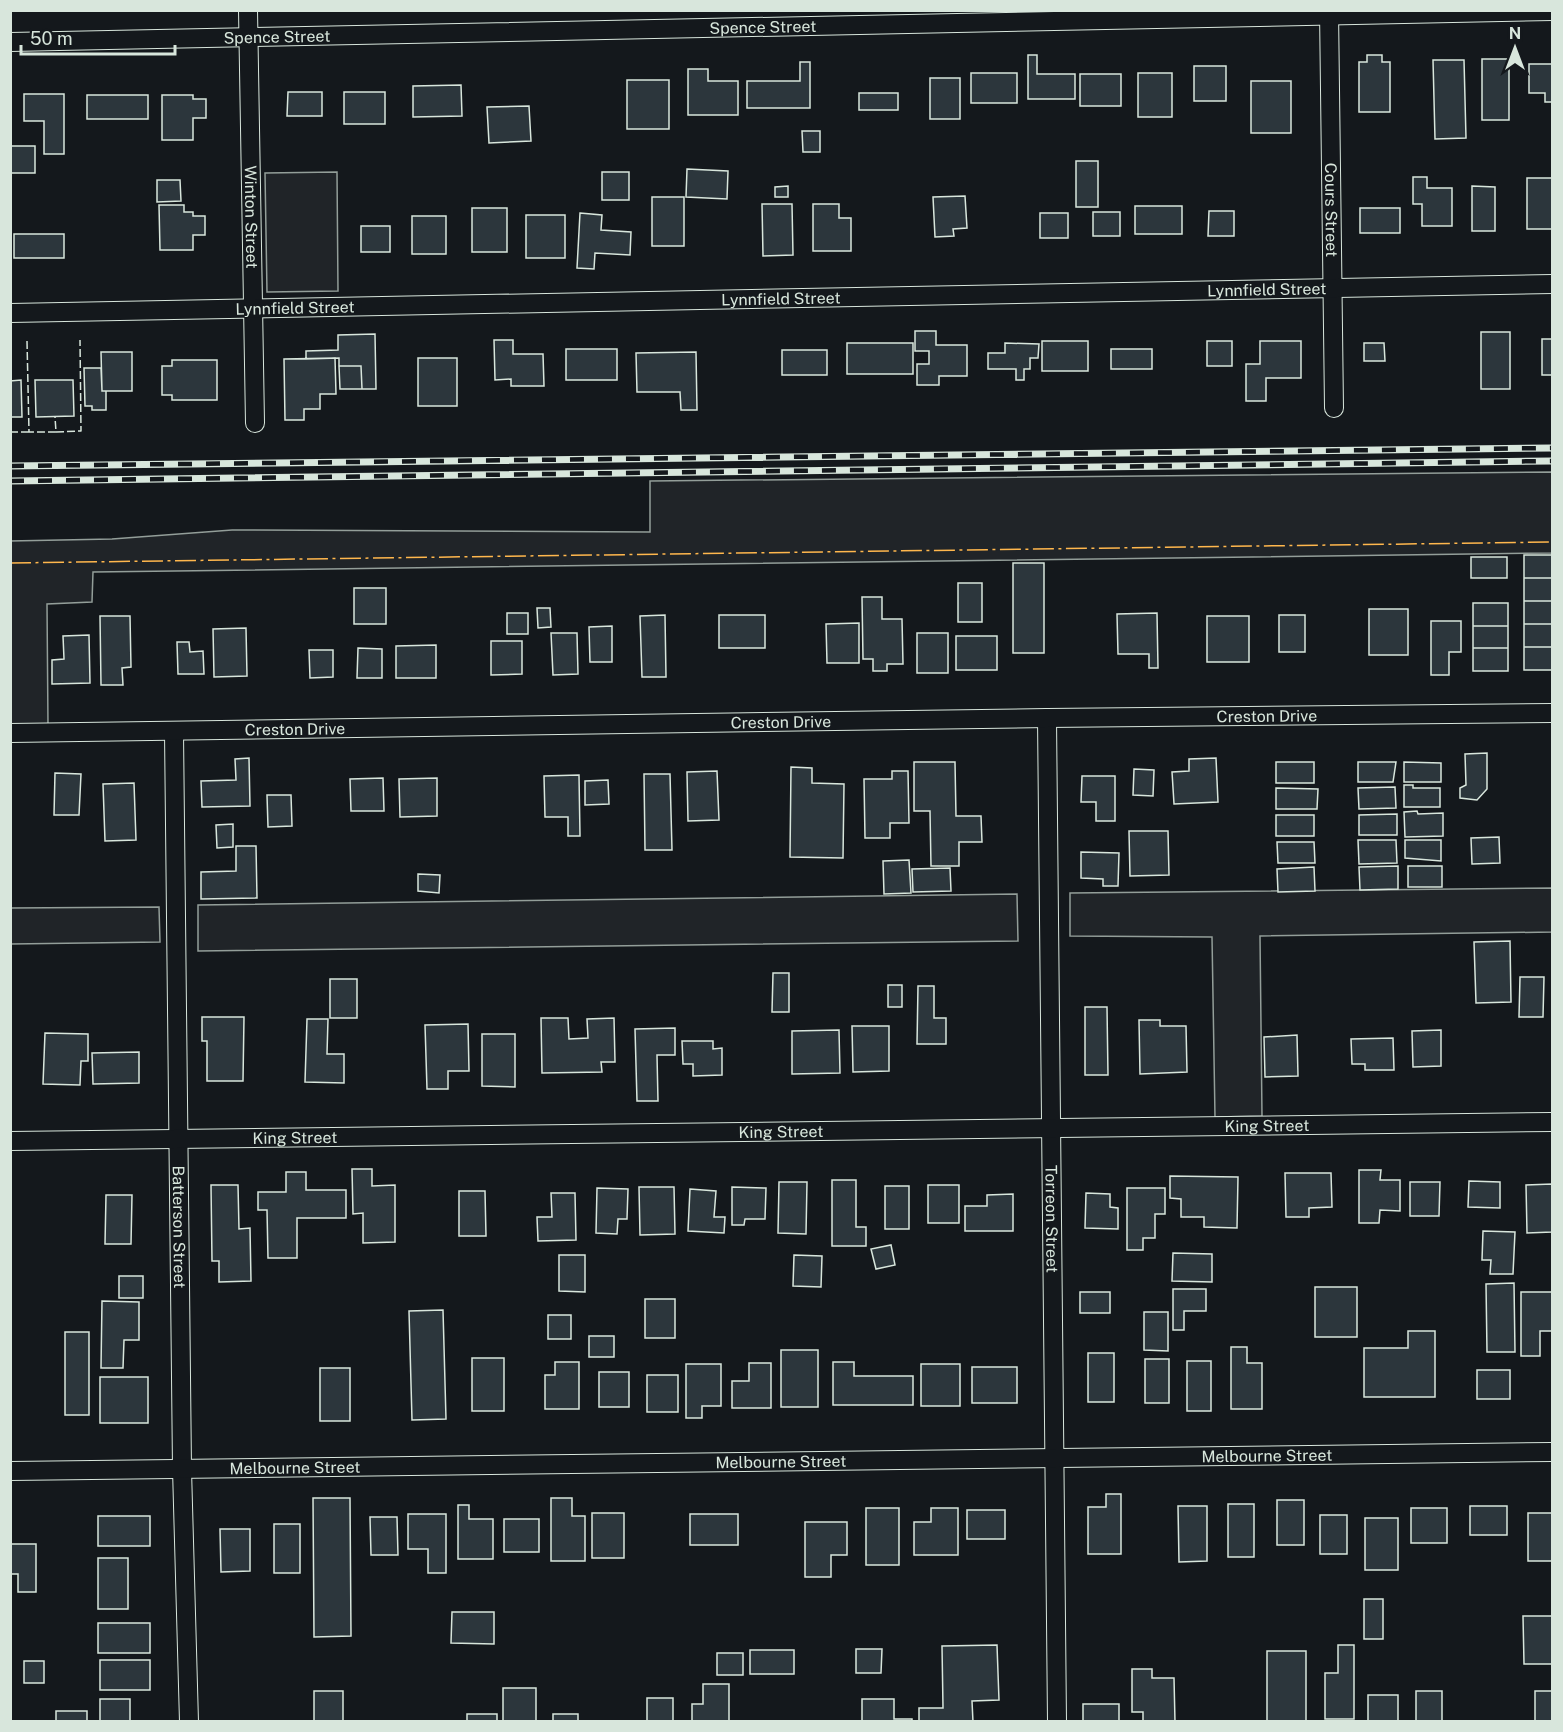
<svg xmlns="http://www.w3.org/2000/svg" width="1563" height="1732" font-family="'Public Sans',sans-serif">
  <rect width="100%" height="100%" fill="#14181c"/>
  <path fill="#202428" stroke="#939e99" stroke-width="1.5" d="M337,172L338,291L267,292L265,173Z
    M1552,472V553L93,572L92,602L47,604L48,725H11L10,541L112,539L232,530L650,532V481Z
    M1552,888V932L1260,936L1262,1116L1215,1117L1212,937L1070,936V893Z
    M1017,894L1018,941L198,951V905Z
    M159,907L160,942L11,944V908Z"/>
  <path fill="#2c363c" stroke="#d8e6dc" stroke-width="1.5" d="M1028,55H1037V74H1075V99H1028Z
    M1367,55H1382V62H1390V112H1359V62H1367Z
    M1482,59H1509V120H1482Z
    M1433,60H1464L1466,138L1435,139Z
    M800,62H810V108H747V81H800Z
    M1529,64H1552V102H1545V93H1529Z
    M1194,66H1226V101H1194Z
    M688,69H708V81H738V115H688Z
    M971,73H1017V103H971Z
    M1138,73H1172V117H1138Z
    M1080,74H1121V106H1080Z
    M930,78H960V119H930Z
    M627,80H669V129H627Z
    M1251,81H1291V133H1251Z
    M461,85L462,116L413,117V86Z
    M288,92H322V116H287Z
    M344,92H385V124H344Z
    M859,93H898V110H859Z
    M24,94H64V154H44V121H24Z
    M87,95H148V119H87Z
    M162,95H193V99H206V118H193V140H162Z
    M529,106L531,141L489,143L487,107Z
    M802,131H820V152H803Z
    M10,146H35V173H10Z
    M1076,161H1098V207H1076Z
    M687,169L728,171L727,199L686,197Z
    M602,172H629V200H602Z
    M1413,177H1427V188H1452V226H1422V204H1413Z
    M1527,178H1552V229H1527Z
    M157,180H180L181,201L157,202Z
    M788,186V197H775V187Z
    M1472,186L1495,187V231H1472Z
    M965,196L967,228L953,229L954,236L935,237L933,197Z
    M652,197H684V246H652Z
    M762,204H792L793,255L763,256Z
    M813,204H839V218H851V251H813Z
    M159,205H184V212H193V216H205V235H193V250H160Z
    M1135,206H1182V234H1135Z
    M472,208H507V252H472Z
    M1360,208H1400V233H1360Z
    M1209,211H1234V236H1208Z
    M1093,212H1120V236H1093Z
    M580,213L602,215L601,230L631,232L630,255L595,253L594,269L577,268Z
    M1040,213H1068V238H1040Z
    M526,215H565V258H526Z
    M412,216H446V254H412Z
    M361,226H390V252H361Z
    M14,234H64V258H14Z
    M915,331H936V345H967V376H939V385H917V364H929V351H915Z
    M1481,332H1510V389H1481Z
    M375,334L376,389H362L361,366H339V358L306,359V351L338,350V335Z
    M1542,339H1552V375H1542Z
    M494,340H513V354H543L544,386H511V379L495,380Z
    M1042,341H1088V371H1042Z
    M1207,341H1232V366H1207Z
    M1260,341H1301V378H1266V401H1246V364H1260Z
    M847,343H913V374H847Z
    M1005,343L1039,344L1038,358H1030V369H1024V380H1016V369H988V353H1005Z
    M1364,343H1384L1385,361H1364Z
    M566,349H617V380H566Z
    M1111,349H1152V369H1111Z
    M782,350H827V375H782Z
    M101,352H132V391H102Z
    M696,352L697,410H681L680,392H637L636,353Z
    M335,358L336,394H320V409H304V420H285L284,359Z
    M418,358H457V406H418Z
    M172,360H217V400H172V395H162V366H172Z
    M339,366H361L362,389H340Z
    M84,368H101L102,391H106V410H92V406H85Z
    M21,380L22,417H10V381Z
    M35,380H73L74,416L36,417Z
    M1524,555H1552V578H1524Z
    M1471,557H1507V578H1471Z
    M1013,563H1044V653H1013Z
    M1524,578H1552V601H1524Z
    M958,583H982V622H958Z
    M354,588H386V624H354Z
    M862,597H882V619H902L903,664H887V671H873V659H863Z
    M1524,601H1552V624H1524Z
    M1473,603H1508V626H1473Z
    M537,608H550L551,627L538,628Z
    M1369,609H1408V655H1369Z
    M507,613H528V634H507Z
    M1157,613L1158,668H1149V654H1118L1117,614Z
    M665,615L666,677H642L640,616Z
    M719,615H765V648H719Z
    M1279,615H1305V652H1279Z
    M100,616H130L131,667L122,668L123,685H101Z
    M1207,616H1249V662H1207Z
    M1431,621H1461V652H1449V675H1431Z
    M859,623V663H827L826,624Z
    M1524,624H1552V647H1524Z
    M612,626V662H590L589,627Z
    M1473,626H1508V648H1473Z
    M246,628L247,676L214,677L213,629Z
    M551,633H577L578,674L553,675Z
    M917,633H948V673H917Z
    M89,635L90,683L52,684V660L64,659L63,636Z
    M956,636H997V670H956Z
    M491,641H522V674L491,675Z
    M177,642H189L190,652L203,651L204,674H178Z
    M436,645V678H396V646Z
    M1524,647H1552V670H1524Z
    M358,648L382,649V678H357Z
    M1473,648H1508V671H1473Z
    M309,650H333V677L310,678Z
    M1487,753V789L1477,800L1460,798V788L1466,785L1465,754Z
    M249,758L250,806L202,807L201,781L236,780L235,759Z
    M1216,758L1218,802L1174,804L1172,772L1189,771V759Z
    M914,762H955L956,816H981L982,842H959V866H931L930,811H914Z
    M1276,762H1314V783H1276Z
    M1358,762H1396L1393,782H1358Z
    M1404,762L1441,763V782H1404Z
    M791,767L812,768V783L844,784L843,858L790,857Z
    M1134,769L1154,770L1153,796L1133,795Z
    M717,771L719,820L688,821L687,772Z
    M892,771H908L909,823H890V838H865L864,779H892Z
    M55,773L81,774L79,815H54Z
    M644,774H670L672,850H645Z
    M579,775L580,836H568V817H545L544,776Z
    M1082,776H1115V821H1096V802H1081Z
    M383,778L384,811H351L350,779Z
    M437,778V816L400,817L399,779Z
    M608,780L609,804L585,805V781Z
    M134,783L136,840L105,841L103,784Z
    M1404,785H1413V788H1440V807H1404Z
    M1395,787L1396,808L1359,809L1358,788Z
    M1276,788L1318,789L1317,809H1276Z
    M267,795H291L292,826L268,827Z
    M1417,811L1418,814L1443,813V836L1405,837L1404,812Z
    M1397,814V835H1359V815Z
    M1276,815H1314V836H1276Z
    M233,824V847L217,848L216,825Z
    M1129,831H1168L1169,875L1130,876Z
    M1499,837L1500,863L1472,864L1471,838Z
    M1358,840H1396L1397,863L1359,864Z
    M1405,840H1441V861L1405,858Z
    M1277,842H1314L1315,863H1278Z
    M236,846H256L257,898L201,899V872L236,871Z
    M1081,852L1119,853L1118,886H1103V879L1081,878Z
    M909,860L911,893L884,894L883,861Z
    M1398,866V889L1360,890L1359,867Z
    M1408,866H1442V887H1408Z
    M1314,867L1315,891L1278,892L1277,869Z
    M950,868L951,891L913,892L912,869Z
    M418,874L440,875L439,893L418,891Z
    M1510,941L1511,1002L1476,1003L1474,942Z
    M773,973H789V1012H772Z
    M1520,977H1544L1543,1017H1519Z
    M330,979H357V1018H330Z
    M888,985H902V1007H888Z
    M918,986H934V1018H946V1044H917Z
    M1085,1007H1107L1108,1075H1085Z
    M202,1017H244L243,1081H207V1041H202Z
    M541,1018H568L569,1039L588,1038L587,1019L614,1018L615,1062H601L602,1072L542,1073Z
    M307,1019H328L327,1054H344V1083L305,1082Z
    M1139,1020H1160V1026H1186L1187,1072L1140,1074Z
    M468,1024L469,1071H448V1089H427L425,1025Z
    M852,1026H889V1071L853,1072Z
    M675,1028V1055H657L658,1101H637L635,1029Z
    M839,1030L840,1073L792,1074V1031Z
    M1441,1030V1066L1413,1067L1412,1031Z
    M45,1033L88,1034V1061H81L80,1085L43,1084Z
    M482,1034H515V1087L482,1086Z
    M1297,1035L1298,1076L1265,1077L1264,1037Z
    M1393,1038L1394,1070H1365V1064H1352L1351,1039Z
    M682,1041H713V1049L722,1048V1075L693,1076V1064H683Z
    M139,1052V1083L93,1084L92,1053Z
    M352,1169H372V1186L395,1185V1242L363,1243V1213L353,1214Z
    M1359,1170H1381L1380,1180H1400V1211L1380,1210L1379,1223H1359Z
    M286,1172H306V1190H346V1218H297V1258H268L267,1210H258V1192H286Z
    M1285,1173H1331L1332,1207L1309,1208V1217H1286Z
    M1170,1176L1238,1177L1237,1228L1204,1227V1217H1181V1199L1170,1198Z
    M832,1180H856V1227H866V1246H832Z
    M1469,1181L1500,1182V1208L1468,1207Z
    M779,1182H807L806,1234L778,1233Z
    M1410,1182H1440L1439,1216H1410Z
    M1552,1184V1232L1527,1233L1526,1185Z
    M211,1185H238L239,1229L250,1228L251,1281L219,1282V1261H212Z
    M928,1185H959V1223H928Z
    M885,1186H909V1229H885Z
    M639,1187H674L675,1234L640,1235Z
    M732,1187L766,1188L765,1219H745L744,1225H732Z
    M597,1188L628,1189L627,1219H618L617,1234L596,1233Z
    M1127,1188H1165V1214H1155V1238H1143V1250H1127Z
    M690,1189L716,1191L714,1217H725L724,1233L688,1231Z
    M459,1191H485L486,1236H459Z
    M551,1193H575L576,1240L538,1241L537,1217H552Z
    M1086,1193L1110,1194V1207L1118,1208V1229L1085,1228Z
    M1013,1194V1231H965V1206H987V1195Z
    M106,1195H132L131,1244H105Z
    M1483,1231L1515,1232L1513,1274H1490L1491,1260H1482Z
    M891,1245L895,1265L876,1269L871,1249Z
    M1173,1253L1212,1254V1282L1172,1281Z
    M559,1255H585V1292L559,1291Z
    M794,1255L822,1256L821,1287L793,1286Z
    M119,1276H143V1298H119Z
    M1514,1283L1515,1352H1487L1486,1284Z
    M1315,1287H1357V1337H1315Z
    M1173,1289H1206V1311H1184V1330H1173Z
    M1080,1292H1110V1313H1080Z
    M1521,1292H1552V1331H1540V1356H1521Z
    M645,1299H675V1338H645Z
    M102,1301L139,1302V1340H124L123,1368H101Z
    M443,1310L446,1419L412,1420L409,1311Z
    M1144,1312H1168V1351L1144,1350Z
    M548,1315H571V1339H548Z
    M1408,1331H1435V1397H1364V1348H1408Z
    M65,1332H89V1415H65Z
    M589,1336H614V1357H589Z
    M1231,1347H1247V1363H1262V1409H1231Z
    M781,1350H818V1407H781Z
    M1088,1353H1114V1402H1088Z
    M472,1358H504V1411H472Z
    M1145,1359H1169V1403H1145Z
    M1187,1361H1211V1411H1187Z
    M555,1362H579V1409H545V1375H555Z
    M833,1362H854V1376H913V1405H833Z
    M749,1363H771V1408H732V1381H749Z
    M686,1364H721V1406H702V1418H686Z
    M921,1364H960V1406H921Z
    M972,1367H1017V1403H972Z
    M320,1368H350V1421H320Z
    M1477,1370H1510V1399H1477Z
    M599,1372H629V1407H599Z
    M647,1375H678V1412H647Z
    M100,1377H148V1423H100Z
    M1106,1494H1121V1554H1088V1507H1106Z
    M313,1498H350L351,1636L314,1637Z
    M551,1498H572V1516H585V1561H551Z
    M1277,1500H1304V1545H1277Z
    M1228,1504H1254V1557H1228Z
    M458,1505H469V1519H493V1559H458Z
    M1178,1506H1207V1561L1179,1562Z
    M1470,1506H1507V1535H1470Z
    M866,1508H899V1565H866Z
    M931,1508H958V1555H914V1522H931Z
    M1411,1508H1447V1543H1411Z
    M967,1510H1005V1539H967Z
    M592,1513H624V1558H592Z
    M1528,1513H1552V1561H1528Z
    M408,1514H446V1573H428V1549H408Z
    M690,1514H738V1545H690Z
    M1320,1515H1347V1554H1320Z
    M98,1516H150V1546H98Z
    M370,1517H397L398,1555H371Z
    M1365,1518H1398V1570H1365Z
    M504,1519H539V1552H504Z
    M805,1522H847V1555H831V1577H805Z
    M274,1524H300V1573H274Z
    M220,1529H250V1571L221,1572Z
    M10,1544H36V1592H18V1574H10Z
    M98,1558H128V1609H98Z
    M1364,1599H1383V1639H1364Z
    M452,1612H494V1644L451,1643Z
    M1523,1616H1552V1664H1524Z
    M98,1623H150V1653H98Z
    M997,1645L999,1700L972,1701L973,1722H919V1708H943L942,1646Z
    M1338,1645H1354V1719H1325V1673H1338Z
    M856,1649H882L881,1673H856Z
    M750,1650H794V1674H750Z
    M1267,1651H1306V1722H1267Z
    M717,1653H743V1675H717Z
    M100,1660H150V1690H100Z
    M24,1661H44V1683H24Z
    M1132,1669H1152V1678H1174L1175,1722H1143V1712H1132Z
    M703,1684H729V1722H692V1704H703Z
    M503,1688H536V1722H503Z
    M314,1691H343V1722H314Z
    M1416,1691H1442V1722H1416Z
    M1535,1691H1552V1722H1535Z
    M1368,1695H1398V1722H1368Z
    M647,1698H673V1722H647Z
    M100,1699H130V1722H100Z
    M862,1699H894V1719H912V1722H862Z
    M1083,1704H1119V1722H1083Z
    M56,1711H87V1722H56Z
    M467,1714H497V1722H467Z
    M553,1714H578V1722H553Z"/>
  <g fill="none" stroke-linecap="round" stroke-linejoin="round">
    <defs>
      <g id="minor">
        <path id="s1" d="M248,10L255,423"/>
        <path id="s2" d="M1329,10L1334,408"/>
        <path id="s3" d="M10,42L1552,11"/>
        <path id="s4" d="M10,313L1552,284"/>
        <path id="s5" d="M1047,718L1057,1722"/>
        <path id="s6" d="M174,732L182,1469L189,1722"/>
        <path id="s7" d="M10,733L1047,718L1552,713"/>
        <path id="s8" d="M10,1141L1552,1122"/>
        <path id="s9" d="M10,1471L1552,1452"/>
      </g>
    </defs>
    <use href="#minor" stroke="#d8e6dc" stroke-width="20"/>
    <use href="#minor" stroke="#14181c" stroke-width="18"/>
    <defs>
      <path id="rail" d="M10,466L1552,448
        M10,481L1552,461"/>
    </defs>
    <use href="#rail" stroke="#d8e6dc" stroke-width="7"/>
    <use href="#rail" stroke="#14181c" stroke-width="4.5" stroke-dasharray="14" stroke-linecap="butt"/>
    <path stroke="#d8e6dc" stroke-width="1.5" stroke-dasharray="8 3" stroke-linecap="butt" d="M27,341L29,432H56L55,417
      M10,432H29V429
      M56,432L81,431L80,340"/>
    <path stroke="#ffb74d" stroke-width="1.5" stroke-dasharray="21 4.5 3 4.5" stroke-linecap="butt" d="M10,563L1552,542"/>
  </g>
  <g text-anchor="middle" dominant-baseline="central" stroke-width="4.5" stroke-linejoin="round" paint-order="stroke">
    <g font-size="16" fill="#d8e6dc" stroke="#14181c">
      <text stroke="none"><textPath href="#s3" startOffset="753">Spence Street</textPath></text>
      <text stroke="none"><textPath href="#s3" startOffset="267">Spence Street</textPath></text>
      <text stroke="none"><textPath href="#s2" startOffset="200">Cours Street</textPath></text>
      <text stroke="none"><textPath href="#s1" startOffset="207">Winton Street</textPath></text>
      <text stroke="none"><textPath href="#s4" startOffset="1257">Lynnfield Street</textPath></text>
      <text stroke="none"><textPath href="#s4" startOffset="771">Lynnfield Street</textPath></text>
      <text stroke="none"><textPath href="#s4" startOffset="285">Lynnfield Street</textPath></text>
      <text stroke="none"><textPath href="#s7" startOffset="1257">Creston Drive</textPath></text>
      <text stroke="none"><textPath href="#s7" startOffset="771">Creston Drive</textPath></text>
      <text stroke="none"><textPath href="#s7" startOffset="285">Creston Drive</textPath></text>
      <text stroke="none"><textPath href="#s8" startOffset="1257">King Street</textPath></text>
      <text stroke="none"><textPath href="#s8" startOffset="771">King Street</textPath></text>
      <text stroke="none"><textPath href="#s8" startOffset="285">King Street</textPath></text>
      <text stroke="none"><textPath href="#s5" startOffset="501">Torreon Street</textPath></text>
      <text stroke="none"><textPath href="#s6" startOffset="495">Batterson Street</textPath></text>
      <text stroke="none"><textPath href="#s9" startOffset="1257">Melbourne Street</textPath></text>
      <text stroke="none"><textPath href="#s9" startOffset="771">Melbourne Street</textPath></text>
      <text stroke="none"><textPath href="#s9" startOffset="285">Melbourne Street</textPath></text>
    </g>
  </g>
  <rect width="1563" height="1732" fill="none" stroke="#d8e6dc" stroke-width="24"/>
  <g transform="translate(1515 48)" stroke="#14181c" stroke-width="4.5" paint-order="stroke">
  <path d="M0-4.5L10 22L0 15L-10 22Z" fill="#d8e6dc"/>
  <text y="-9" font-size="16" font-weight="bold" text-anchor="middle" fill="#d8e6dc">N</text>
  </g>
  <path d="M21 45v9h154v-9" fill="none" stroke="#d8e6dc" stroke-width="3"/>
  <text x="30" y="45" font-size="18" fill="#d8e6dc" stroke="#14181c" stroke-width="4.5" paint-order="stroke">50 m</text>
</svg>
